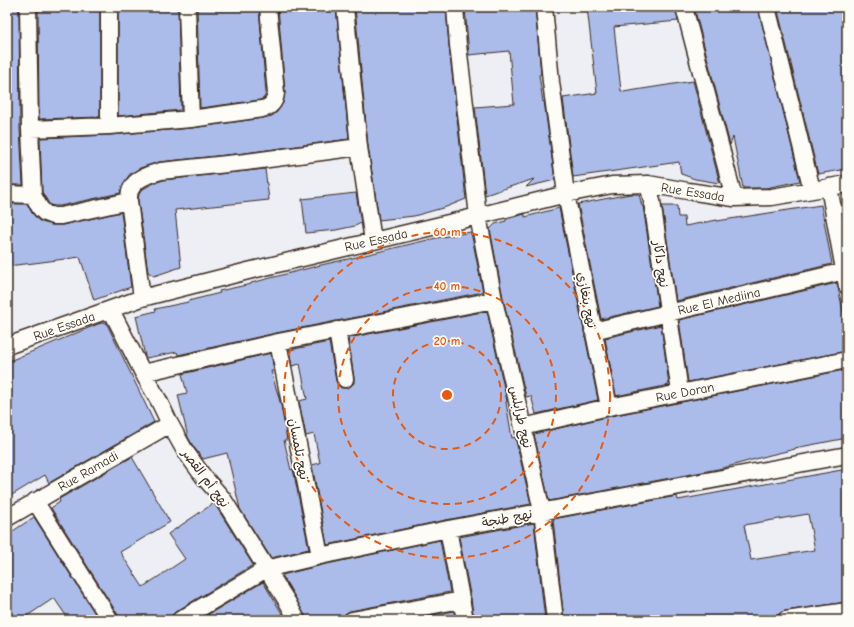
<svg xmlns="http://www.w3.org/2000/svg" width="854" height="627" font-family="'Comic Neue','Playpen Sans Arabic',sans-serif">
  <rect width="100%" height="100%" fill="#edeff5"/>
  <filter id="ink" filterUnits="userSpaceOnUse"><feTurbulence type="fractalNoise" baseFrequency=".025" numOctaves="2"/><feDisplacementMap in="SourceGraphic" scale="8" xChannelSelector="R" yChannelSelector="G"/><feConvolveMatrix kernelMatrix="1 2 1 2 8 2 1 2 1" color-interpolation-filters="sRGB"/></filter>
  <g filter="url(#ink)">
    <path fill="#abbceb" stroke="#3b2a1e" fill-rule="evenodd" d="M7,7H19L20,129L23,185H7Z
      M38,7H100V117L39,119Z
      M118,7H178L181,110L118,116Z
      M197,7H259L266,93L264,98L260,100L200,108Z
      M278,7H336L349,139L245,153L159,162L140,168L130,174L123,184L120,193L60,206H55L50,205L48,202L42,192L40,138L110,135L192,128L263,118L272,116L277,112L283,103L285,92Z
      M355,7H446L449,46L466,199L446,207L414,216L379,220L368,146Z
      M465,7H535L541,74L539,75L543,102L544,101L555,180L526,187L534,179L485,195L475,107L514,104L509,51L469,55Z
      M587,7H675L678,21L614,27L621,91H623V92L693,81L719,180V183L695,179L681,174L679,162L573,177L563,98L597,93Z
      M694,7H758L800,181L766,188H743L733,137L730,145Z
      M777,7H847V169L818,174Z
      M265,169L269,200L175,210L181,267L154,276L148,272L138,200L139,194L143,189L152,184L163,180Z
      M356,193L361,223L355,226L336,230L306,233L302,199Z
      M630,194H639L642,206H643L658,306L601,319L578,204Z
      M7,204H27L32,213L38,220L42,222L53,225H63L121,212L131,287L94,300L80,257L34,263L7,266Z
      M821,205L832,264L676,301L662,206H677L678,217H684L685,226L717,220V221Z
      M559,208L598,400L536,414L531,396L526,397L503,298L490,229L495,224L506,221V219L525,214V217Z
      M471,232L483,292L276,333L178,355L177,352L146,358L145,356L136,316L156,311L155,309L188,302V301L220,293L219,291L251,284V283L321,265L348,259L436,238Z
      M837,283L847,329V351L688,382L679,320Z
      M487,311L507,401L506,402L512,438L515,437L531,504L446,520L327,545L312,465L320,463L314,434L306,436L299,401L307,399L300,364L292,366L289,350L329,342L336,381L338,385L341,388H347L351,386L354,383V378L348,338Z
      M106,322L154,422L49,483L45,475L7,498V362L98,324Z
      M661,325L669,385L616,396L605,338Z
      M271,353L274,371H271L281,405L287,440H284L291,470L293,469L309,549L271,558L240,509L227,453L203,459L193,446L188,437L178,395L187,393L182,374Z
      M844,370L847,385V438L795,448V449L770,455L723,468L549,501L534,434L611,416Z
      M132,457L170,522L120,552L143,587L185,559L168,534L214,503L253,565L175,612L172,615L171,620H119L118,615L51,508L60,502L59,499Z
      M847,469V602L785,611L780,613L777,616V620H564L553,519L677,496L678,500ZM808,514L815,550L751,560L744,525Z
      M34,517L99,620H69L54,598L21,620H7V535Z
      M534,523L545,620H474L471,599L459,537Z
      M440,540L450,592L350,611L346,613L343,616V620H306L305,616L296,599L282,575L322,565Z
      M263,582L286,620H199Z
      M454,611L455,620H405Z"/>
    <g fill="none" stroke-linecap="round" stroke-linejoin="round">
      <defs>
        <path id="minor" d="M28,7L30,129L33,195L40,208L45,213L53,216H61L129,201
          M187,7L191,119
          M345,7L359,147L373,241
          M455,7L458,45L478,216L494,300L542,511L555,620
          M544,7L551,82L566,194L609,407
          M684,7L734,198
          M767,7L812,190
          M109,126V7
          M30,129L109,126L191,119L262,109C271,107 275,102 276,93L268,7
          M648,184L652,201L680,392
          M829,187L847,286
          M7,194L33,195
          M142,298L129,201C129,197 129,192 131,189C136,178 150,174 161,171L246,162L359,147
          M111,310L143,373L159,401L170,424L185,451L203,476L223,499L288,603L297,620
          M337,330L345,379
          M593,331L845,271
          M278,342L320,556
          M7,346L142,298L248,271L478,216L566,194L612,185L648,184L688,191L734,198L772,197L847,184
          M143,373L278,342L494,300
          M523,427L609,407L847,360
          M35,501L110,620
          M7,518L170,424
          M448,529L465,620
          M180,620L266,569L320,556L448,529L847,455
          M352,620L462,600
          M786,620L847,611"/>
      </defs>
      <use href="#minor" stroke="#3b2a1e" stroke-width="19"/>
      <use href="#minor" stroke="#fdfcf7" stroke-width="16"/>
    </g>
  </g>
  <g fill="none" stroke="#e8590c" stroke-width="2" stroke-dasharray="7 5">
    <circle cx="447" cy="395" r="54"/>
    <circle cx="447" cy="395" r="109"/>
    <circle cx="447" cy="395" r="163"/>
  </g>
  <g text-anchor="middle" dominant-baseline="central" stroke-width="3.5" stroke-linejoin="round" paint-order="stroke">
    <g font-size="13" fill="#3b2a1e" stroke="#fdfcf7">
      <text transform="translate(693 192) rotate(9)">Rue Essada</text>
      <text transform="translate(376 240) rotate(-13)">Rue Essada</text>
      <text transform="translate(661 264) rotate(82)">نهج داكار</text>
      <text transform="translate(587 300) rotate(79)">نهج بنغازي</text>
      <text transform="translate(719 301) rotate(-13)">Rue El Mediina</text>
      <text transform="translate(64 326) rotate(-19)">Rue Essada</text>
      <text transform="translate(685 392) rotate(-11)">Rue Doran</text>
      <text transform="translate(521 417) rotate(77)">نهج طرابلس</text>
      <text transform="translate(299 449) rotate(79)">نهج تلمسان</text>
      <text transform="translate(88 471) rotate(-30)">Rue Ramadi</text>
      <text transform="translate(206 478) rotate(53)">نهج أم القصر</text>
      <text transform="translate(507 518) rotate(-11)">نهج طنجة</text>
    </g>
  </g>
  <circle cx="447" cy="395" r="6" fill="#e8590c" stroke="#fdfcf7" stroke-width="2"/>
  <g font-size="12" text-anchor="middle" font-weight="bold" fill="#e8590c" stroke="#fdfcf7" stroke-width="3.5" stroke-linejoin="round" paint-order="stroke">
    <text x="447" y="236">60 m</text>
    <text x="447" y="290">40 m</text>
    <text x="447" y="345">20 m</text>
  </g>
  <rect width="854" height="627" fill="none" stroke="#fdfcf7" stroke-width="24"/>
  <rect x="12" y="12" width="830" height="603" fill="none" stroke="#3b2a1e" stroke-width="1.5" filter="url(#ink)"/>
</svg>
